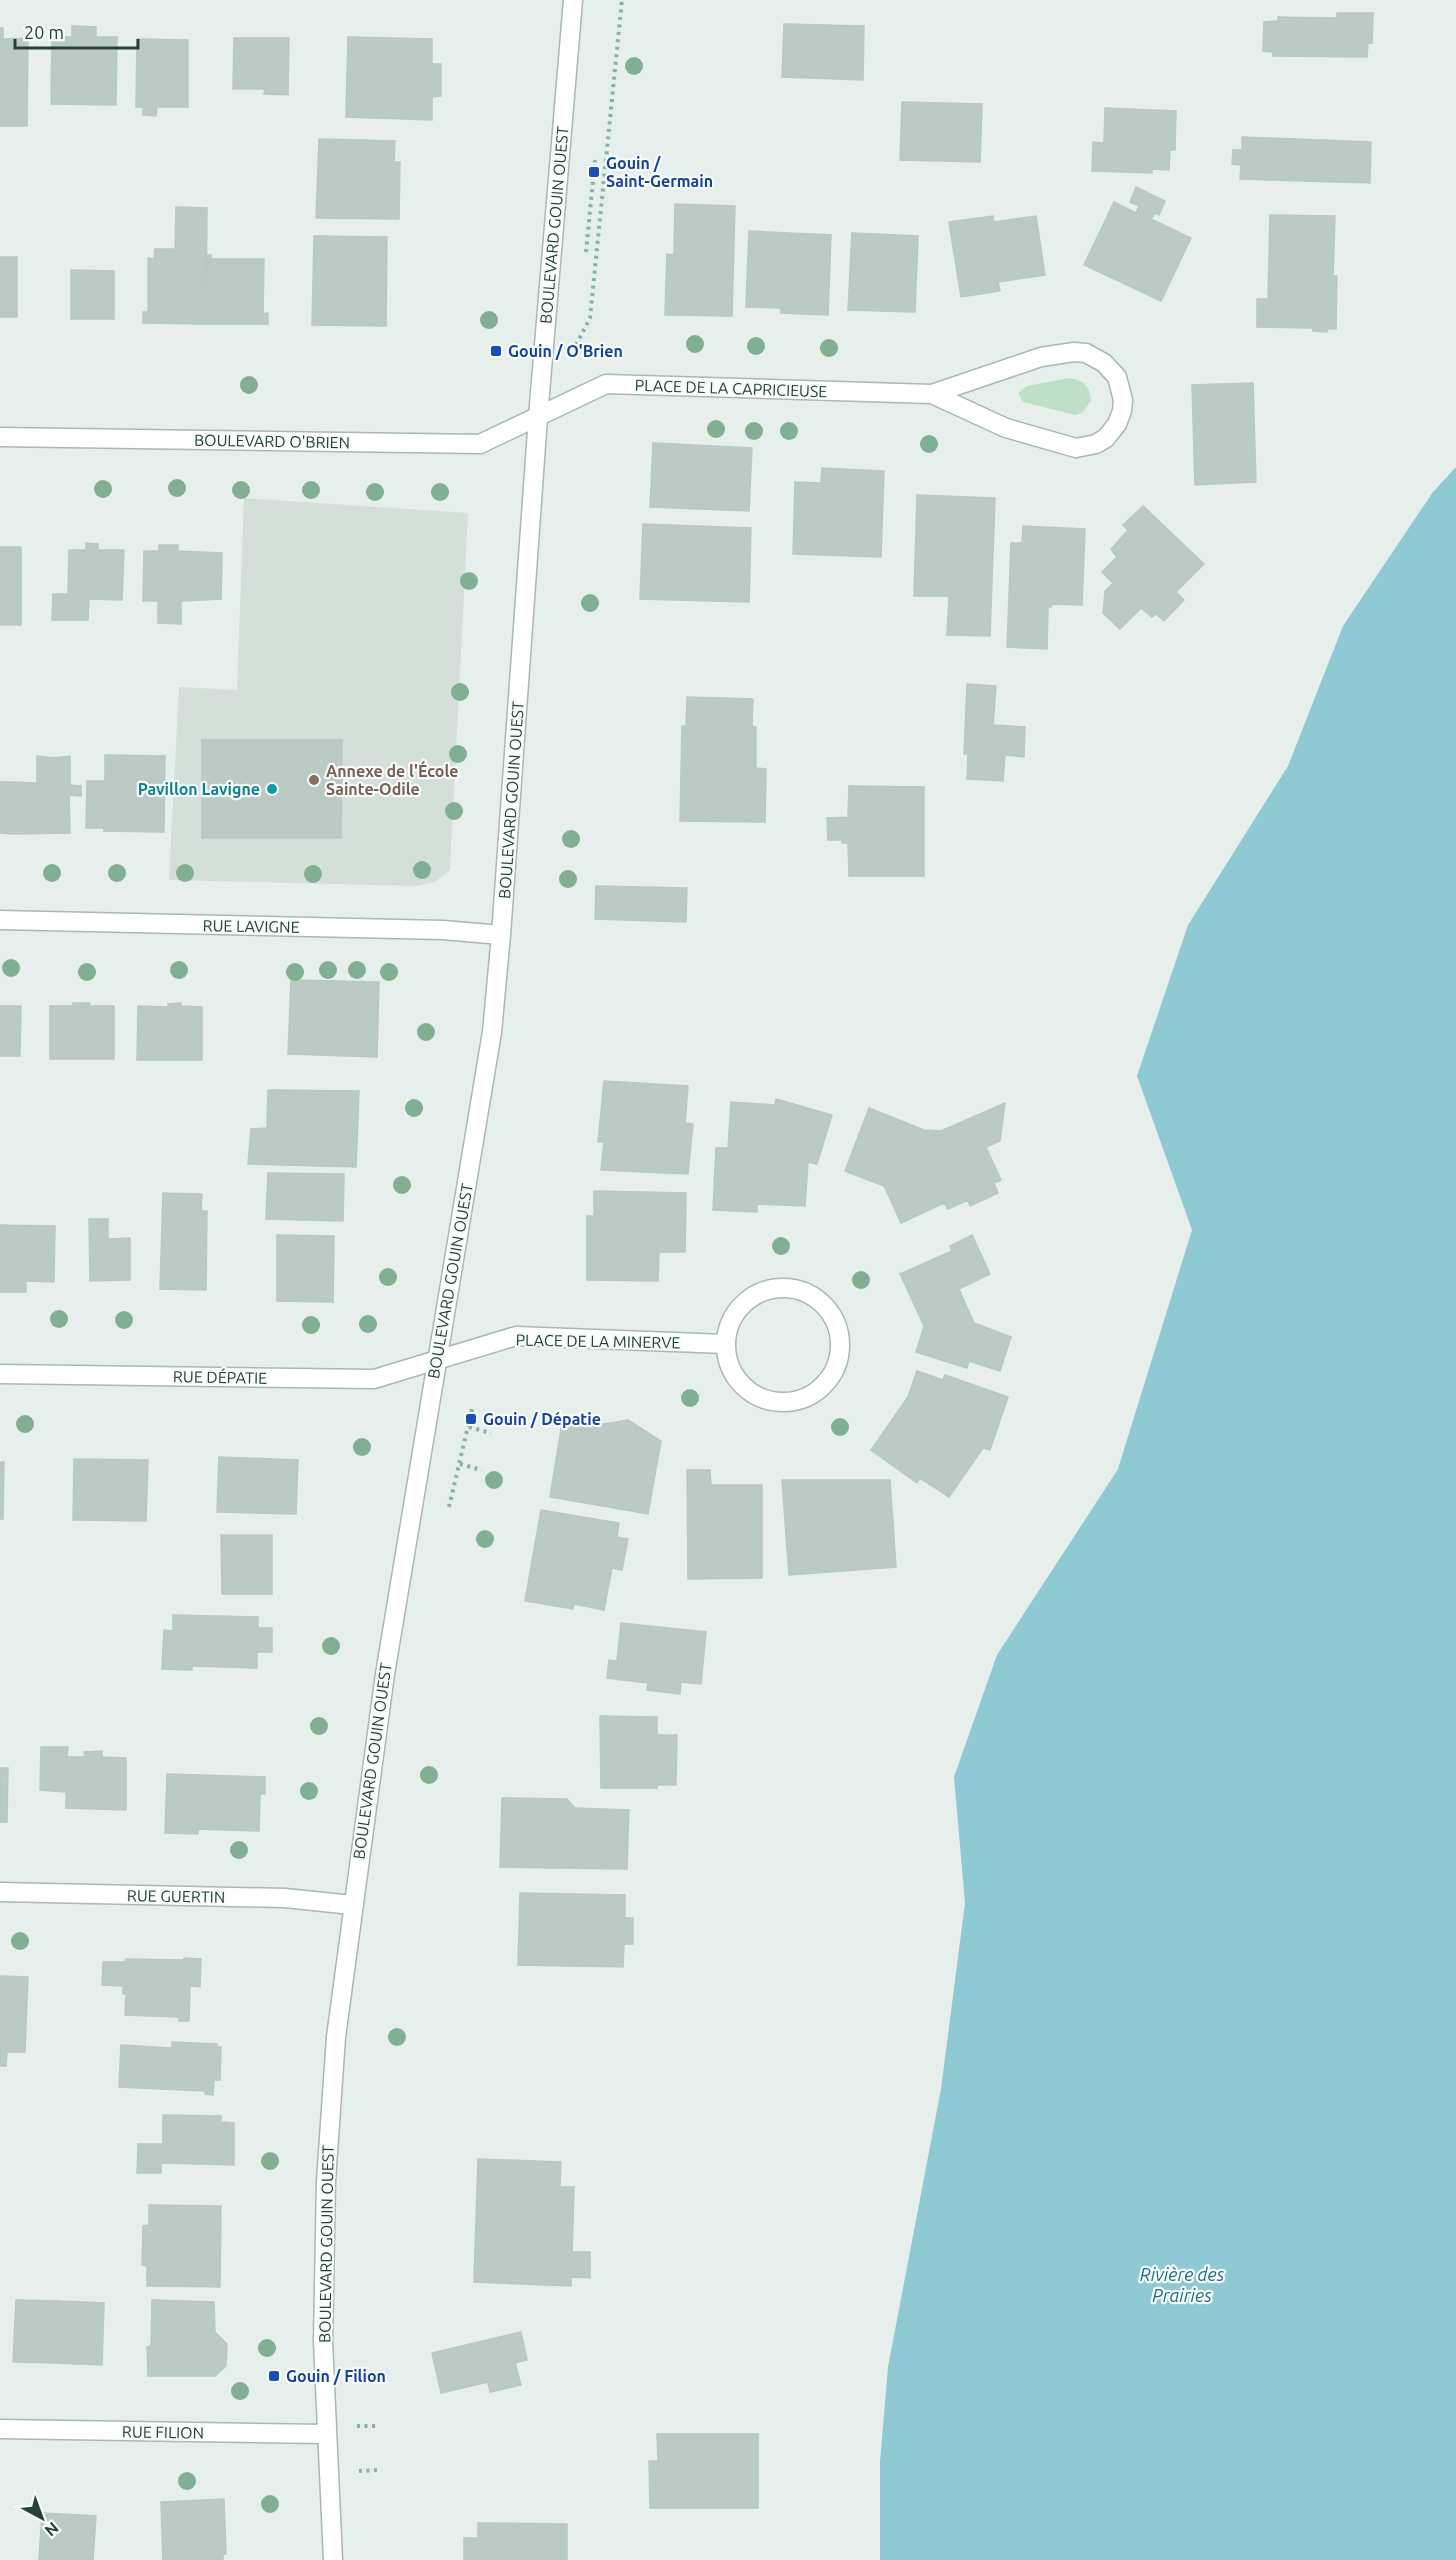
<svg xmlns="http://www.w3.org/2000/svg" width="1456" height="2560" font-family="Ubuntu,sans-serif">
  <rect width="100%" height="100%" fill="#e6efeb"/>
  <path fill="#d4dfda" d="M244,498L468,513L450,870L435,882L416,886L169,880L179,687L237,690Z"/>
  <path fill="#bfe0c8" d="M1069,378C1084,380 1090,386 1091,401L1082,413L1075,415L1023,402L1018,393L1027,386Z"/>
  <path fill="#8ec9d4" d="M1456,467V2560H880V2462L888,2367L941,2089L965,1903L954,1777L997,1655L1118,1469L1192,1230L1137,1076L1188,925L1288,766L1343,626L1433,492Z"/>
  <path fill="#bbcac4" stroke="#b8c9c2" stroke-width="1.5" d="M1337,13H1373L1372,43H1368L1367,57L1273,56V52L1263,51L1264,22L1278,21V17L1337,18Z
    M784,24L864,26L863,80L782,77Z
    M72,26L96,27V37H117L116,105L51,104L52,37H72Z
    M0,28H3V39L28,38L27,126H0Z
    M348,37L432,39V64H441V96L432,97V120L346,117Z
    M234,38H289L288,95L264,94L265,89H233Z
    M137,39L188,40V107H157L156,116L143,115V107H136Z
    M902,102L982,104L980,162L900,160Z
    M1105,108L1176,111L1175,150H1170L1169,170L1152,169V173L1092,171L1093,142L1104,143Z
    M1242,137L1371,142L1370,183L1240,179L1241,165L1232,164L1233,150H1242Z
    M319,139L395,141L394,162H400L399,219L316,218Z
    M1136,187L1165,201L1159,215L1155,213L1151,219L1191,238L1161,301L1084,265L1114,202L1136,213L1139,206L1130,202Z
    M675,204L735,206L732,316L665,315L667,254L674,255Z
    M176,207L207,208L206,324L143,323V312H148V258L154,259L155,249H175Z
    M1270,215L1335,216L1333,276H1337L1336,329H1327V332L1313,331V328L1257,327V299H1268Z
    M993,216L994,222L1036,216L1045,275L998,282L1000,291L961,297L949,222Z
    M749,231L831,235L828,315L781,313V308L746,307Z
    M852,233L918,236L915,312L848,310Z
    M314,236L387,237L386,326L312,325Z
    M206,255H211V259H264L263,314L268,313V324H206Z
    M0,257H17V317H0Z
    M71,270L114,271V319H71Z
    M1253,383L1256,482L1195,485L1192,385Z
    M653,443L752,448L749,511L650,507Z
    M822,468L884,471L881,557L793,554L795,482L821,483Z
    M917,495L995,498L990,636L947,635L949,596H914Z
    M1143,506L1204,564L1176,592L1184,600L1164,621L1156,614L1152,617L1141,608L1120,629L1103,613L1105,591L1113,583L1102,572L1117,557L1111,549L1128,530L1123,525Z
    M643,524L751,528L749,602L640,599Z
    M1023,526L1085,529L1082,605L1052,604L1051,607H1048L1047,649L1007,647L1011,543H1022Z
    M86,543L98,544V550H124L122,600L89,599L88,620H52L53,594H68L69,550H86Z
    M159,545H178V551L222,553L221,599L181,601V624L158,623V601H143L144,551H159Z
    M0,547H21V625H0Z
    M967,684L996,686L993,725L1025,727L1024,757L1005,755L1003,781L967,779L968,754H964Z
    M687,697L753,699L752,726L756,727V768L766,769L765,822L680,821L682,726H686Z
    M202,740H342L341,838H202Z
    M105,755L165,756L164,832L104,831V828H86L87,781H105Z
    M37,756L53,758L70,756V785L81,786V796L69,795L70,833L13,834V782L37,783Z
    M0,782H13V834L0,833Z
    M849,786L924,787V876H849L848,843H842V840H828L827,818L848,817Z
    M596,886L687,888L686,922L595,919Z
    M291,980L379,982L377,1057L288,1054Z
    M73,1003H90L89,1006H114V1059H50V1006H73Z
    M181,1003V1006L202,1007V1060H137L138,1006L168,1007V1004Z
    M0,1006H21L20,1056H0Z
    M604,1081L688,1086L685,1123L693,1124L688,1174L601,1170L604,1142H598Z
    M268,1090L359,1091L356,1167L248,1164L251,1129L267,1128Z
    M776,1099L832,1115L817,1164L808,1162L805,1206L757,1204V1212L713,1210L716,1148H728L731,1102L775,1105Z
    M1005,1103L1000,1141L986,1147L1001,1180L994,1183L998,1193L970,1206L968,1200L948,1209L944,1203L901,1223L884,1186L845,1171L869,1108L924,1130L941,1131Z
    M268,1173L344,1174L343,1221L266,1219Z
    M594,1191L686,1193L685,1252H659L658,1281L587,1280V1216H594Z
    M163,1193L202,1194L201,1211H207L206,1290L160,1289Z
    M89,1219H108V1239L130,1238V1280L90,1281Z
    M0,1225L55,1226L54,1282L26,1281V1292H0Z
    M277,1235L334,1236L333,1302L277,1301Z
    M972,1235L990,1274L959,1289L974,1323L1011,1337L1000,1371L969,1361L967,1368L916,1352L924,1326L900,1274L952,1251L950,1246Z
    M917,1371L943,1380L945,1375L1008,1397L990,1450L983,1448L949,1497L920,1478L917,1483L871,1450L908,1397Z
    M628,1420L661,1441L648,1514L550,1497L562,1423L586,1427Z
    M219,1457L298,1460L296,1514L217,1512Z
    M74,1459L148,1460L146,1521L73,1520Z
    M0,1462H4L3,1519H0Z
    M687,1470H710L711,1485H762V1578L688,1579Z
    M782,1480H890L896,1567L789,1575Z
    M541,1510L619,1523L617,1537L628,1539L622,1570L612,1568L604,1610L574,1604L573,1609L525,1601Z
    M221,1535H272V1594H222Z
    M173,1615L258,1617V1628H272V1652H257V1668L192,1666V1670L162,1669L164,1630L173,1631Z
    M621,1623L706,1632L701,1684L681,1682L680,1694L647,1690L648,1683L607,1678L609,1660L617,1661Z
    M600,1716L657,1717V1735H677L676,1785H657V1788H601Z
    M41,1747H68L67,1757H85L84,1752L102,1751V1757L126,1758V1810L66,1808V1792L40,1790Z
    M0,1768H8L7,1822H0Z
    M167,1774L265,1777V1794H260L259,1831L198,1829V1834L165,1833Z
    M502,1798L567,1799L575,1808L629,1810L627,1869L500,1867Z
    M520,1893L625,1895V1918H633V1944H624L623,1967L518,1965Z
    M184,1958L201,1959L200,1987L190,1986L189,2021H179V2017L125,2015L126,1994H123V1986L102,1985L103,1962H125L126,1959L184,1960Z
    M0,1976L28,1977L25,2052H7L6,2066H0Z
    M172,2042L217,2044L216,2047H221L220,2080H214L213,2095L205,2094V2091L119,2087L121,2045L172,2048Z
    M163,2115L221,2116V2122L234,2123V2165L161,2163V2173H137L138,2144H163Z
    M478,2159L561,2162L560,2187H574L572,2252H590V2278L571,2277V2286L474,2282Z
    M149,2205L221,2206L220,2287L147,2286V2266L142,2265L143,2226L149,2225Z
    M16,2300L60,2301L58,2363L13,2362Z
    M152,2300L214,2302L215,2332L227,2344L226,2366L215,2376H148L147,2347L151,2346Z
    M60,2301L104,2303L102,2365L58,2363Z
    M521,2332L527,2360L515,2363L521,2385L490,2392L488,2382L441,2393L432,2353Z
    M657,2434H758V2508H650L649,2461H658Z
    M224,2499L226,2554H223V2560H163L161,2502Z
    M42,2513L96,2516L93,2560H39Z
    M478,2523L567,2524V2560H464V2538H478Z"/>
  <g fill="none" stroke-linecap="round" stroke-linejoin="round">
    <defs>
      <path id="minor" d="M0,437L480,444L606,384L932,394L1041,357L1074,352L1086,353L1104,363L1117,377L1123,400L1122,411L1117,424L1106,438L1096,444L1076,448L1006,428L932,394
        M0,920L443,930L501,935
        M726 1345a57 57 0 1 1 114 0a57 57 0 1 1-114 0Z
        M0,1374L374,1379L516,1336L726,1344
        M0,1892L285,1898L352,1905
        M0,2429L326,2434
        M333,2560L323,2341L326,2181L336,2037L385,1674L492,1032L501,935L538,417L573,0"/>
    </defs>
    <use href="#minor" stroke="#a8b8b2" stroke-width="21"/>
    <path stroke="#86b3a5" stroke-width="4" stroke-dasharray="3 4.5" stroke-linecap="butt" d="M586,252L595,160
      M576,345L590,318L622,0
      M469,1427L491,1433
      M460,1464L482,1470
      M449,1507L472,1409
      M357,2426H377
      M359,2471L379,2470"/>
    <use href="#minor" stroke="#fff" stroke-width="18"/>
  </g>
  <g fill="#80af93">
    <circle cx="634" cy="66" r="9"/>
    <circle cx="489" cy="320" r="9"/>
    <circle cx="695" cy="344" r="9"/>
    <circle cx="756" cy="346" r="9"/>
    <circle cx="829" cy="348" r="9"/>
    <circle cx="249" cy="385" r="9"/>
    <circle cx="716" cy="429" r="9"/>
    <circle cx="754" cy="431" r="9"/>
    <circle cx="789" cy="431" r="9"/>
    <circle cx="929" cy="444" r="9"/>
    <circle cx="177" cy="488" r="9"/>
    <circle cx="103" cy="489" r="9"/>
    <circle cx="241" cy="490" r="9"/>
    <circle cx="311" cy="490" r="9"/>
    <circle cx="375" cy="492" r="9"/>
    <circle cx="440" cy="492" r="9"/>
    <circle cx="469" cy="581" r="9"/>
    <circle cx="590" cy="603" r="9"/>
    <circle cx="460" cy="692" r="9"/>
    <circle cx="458" cy="754" r="9"/>
    <circle cx="454" cy="811" r="9"/>
    <circle cx="571" cy="839" r="9"/>
    <circle cx="422" cy="870" r="9"/>
    <circle cx="52" cy="873" r="9"/>
    <circle cx="117" cy="873" r="9"/>
    <circle cx="185" cy="873" r="9"/>
    <circle cx="313" cy="874" r="9"/>
    <circle cx="568" cy="879" r="9"/>
    <circle cx="11" cy="968" r="9"/>
    <circle cx="179" cy="970" r="9"/>
    <circle cx="328" cy="970" r="9"/>
    <circle cx="357" cy="970" r="9"/>
    <circle cx="87" cy="972" r="9"/>
    <circle cx="295" cy="972" r="9"/>
    <circle cx="389" cy="972" r="9"/>
    <circle cx="426" cy="1032" r="9"/>
    <circle cx="414" cy="1108" r="9"/>
    <circle cx="402" cy="1185" r="9"/>
    <circle cx="781" cy="1246" r="9"/>
    <circle cx="388" cy="1277" r="9"/>
    <circle cx="861" cy="1280" r="9"/>
    <circle cx="59" cy="1319" r="9"/>
    <circle cx="124" cy="1320" r="9"/>
    <circle cx="368" cy="1324" r="9"/>
    <circle cx="311" cy="1325" r="9"/>
    <circle cx="690" cy="1398" r="9"/>
    <circle cx="25" cy="1424" r="9"/>
    <circle cx="840" cy="1427" r="9"/>
    <circle cx="362" cy="1447" r="9"/>
    <circle cx="494" cy="1480" r="9"/>
    <circle cx="485" cy="1539" r="9"/>
    <circle cx="331" cy="1646" r="9"/>
    <circle cx="319" cy="1726" r="9"/>
    <circle cx="429" cy="1775" r="9"/>
    <circle cx="309" cy="1791" r="9"/>
    <circle cx="239" cy="1850" r="9"/>
    <circle cx="20" cy="1941" r="9"/>
    <circle cx="397" cy="2037" r="9"/>
    <circle cx="270" cy="2161" r="9"/>
    <circle cx="267" cy="2348" r="9"/>
    <circle cx="240" cy="2391" r="9"/>
    <circle cx="187" cy="2481" r="9"/>
    <circle cx="270" cy="2504" r="9"/>
  </g>
  <g fill="#1a4fb4" stroke="#f7fbf9" stroke-width="2">
    <rect x="588" y="166" width="12" height="12" rx="3"/>
    <rect x="490" y="345" width="12" height="12" rx="3"/>
    <rect x="465" y="1413" width="12" height="12" rx="3"/>
    <rect x="268" y="2370" width="12" height="12" rx="3"/>
  </g>
  <circle fill="#8d6e63" stroke="#f7fbf9" stroke-width="2" cx="314" cy="780" r="6"/>
  <circle fill="#0f9aa8" stroke="#f7fbf9" stroke-width="2" cx="272" cy="789" r="6"/>
  <g text-anchor="middle" dominant-baseline="central" stroke-width="4.5" stroke-linejoin="round" paint-order="stroke">
    <g font-size="16" font-weight="bold" fill="#164399" stroke="#f7fbf9" text-anchor="start">
      <text x="606" y="163">Gouin /<tspan x="606" dy="18">Saint-Germain</tspan></text>
      <text x="508" y="351">Gouin / O'Brien</text>
      <text x="483" y="1419">Gouin / Dépatie</text>
      <text x="286" y="2376">Gouin / Filion</text>
    </g>
    <g font-size="16" fill="#24423a" stroke="#f7fbf9">
      <text transform="translate(554 225) rotate(-85)">BOULEVARD GOUIN OUEST</text>
      <text transform="translate(731 388) rotate(2)">PLACE DE LA CAPRICIEUSE</text>
      <text transform="translate(272 441) rotate(1)">BOULEVARD O'BRIEN</text>
      <text transform="translate(511 800) rotate(-86)">BOULEVARD GOUIN OUEST</text>
      <text transform="translate(251 926) rotate(1)">RUE LAVIGNE</text>
      <text transform="translate(450 1281) rotate(-80)">BOULEVARD GOUIN OUEST</text>
      <text transform="translate(598 1341) rotate(1)">PLACE DE LA MINERVE</text>
      <text transform="translate(220 1377) rotate(1)">RUE DÉPATIE</text>
      <text transform="translate(372 1761) rotate(-82)">BOULEVARD GOUIN OUEST</text>
      <text transform="translate(176 1896) rotate(1)">RUE GUERTIN</text>
      <text transform="translate(326 2244) rotate(-89)">BOULEVARD GOUIN OUEST</text>
      <text transform="translate(163 2432) rotate(1)">RUE FILION</text>
    </g>
    <g font-size="16" font-weight="bold" fill="#785e54" stroke="#f7fbf9" text-anchor="start">
      <text x="326" y="771">Annexe de l'École<tspan x="326" dy="18">Sainte-Odile</tspan></text>
    </g>
    <g font-size="16" font-weight="bold" fill="#0d838f" stroke="#f7fbf9" text-anchor="end">
      <text x="260" y="789">Pavillon Lavigne</text>
    </g>
    <g font-size="18" font-style="italic" fill="#1c6f80" stroke="#f7fbf9">
      <text x="1182" y="2274">Rivière des<tspan x="1182" dy="21">Prairies</tspan></text>
    </g>
  </g>
  <g transform="translate(42 2518) rotate(139)" stroke="#f7fbf9" stroke-width="4.5" paint-order="stroke">
  <path d="M0-4.5L10 22L0 15L-10 22Z" fill="#24423a"/>
  <text y="-9" font-size="16" font-weight="bold" text-anchor="middle" fill="#24423a">N</text>
  </g>
  <path d="M15 39v9h123v-9" fill="none" stroke="#24423a" stroke-width="3"/>
  <text x="24" y="39" font-size="18" fill="#24423a" stroke="#f7fbf9" stroke-width="4.5" paint-order="stroke">20 m</text>
</svg>
